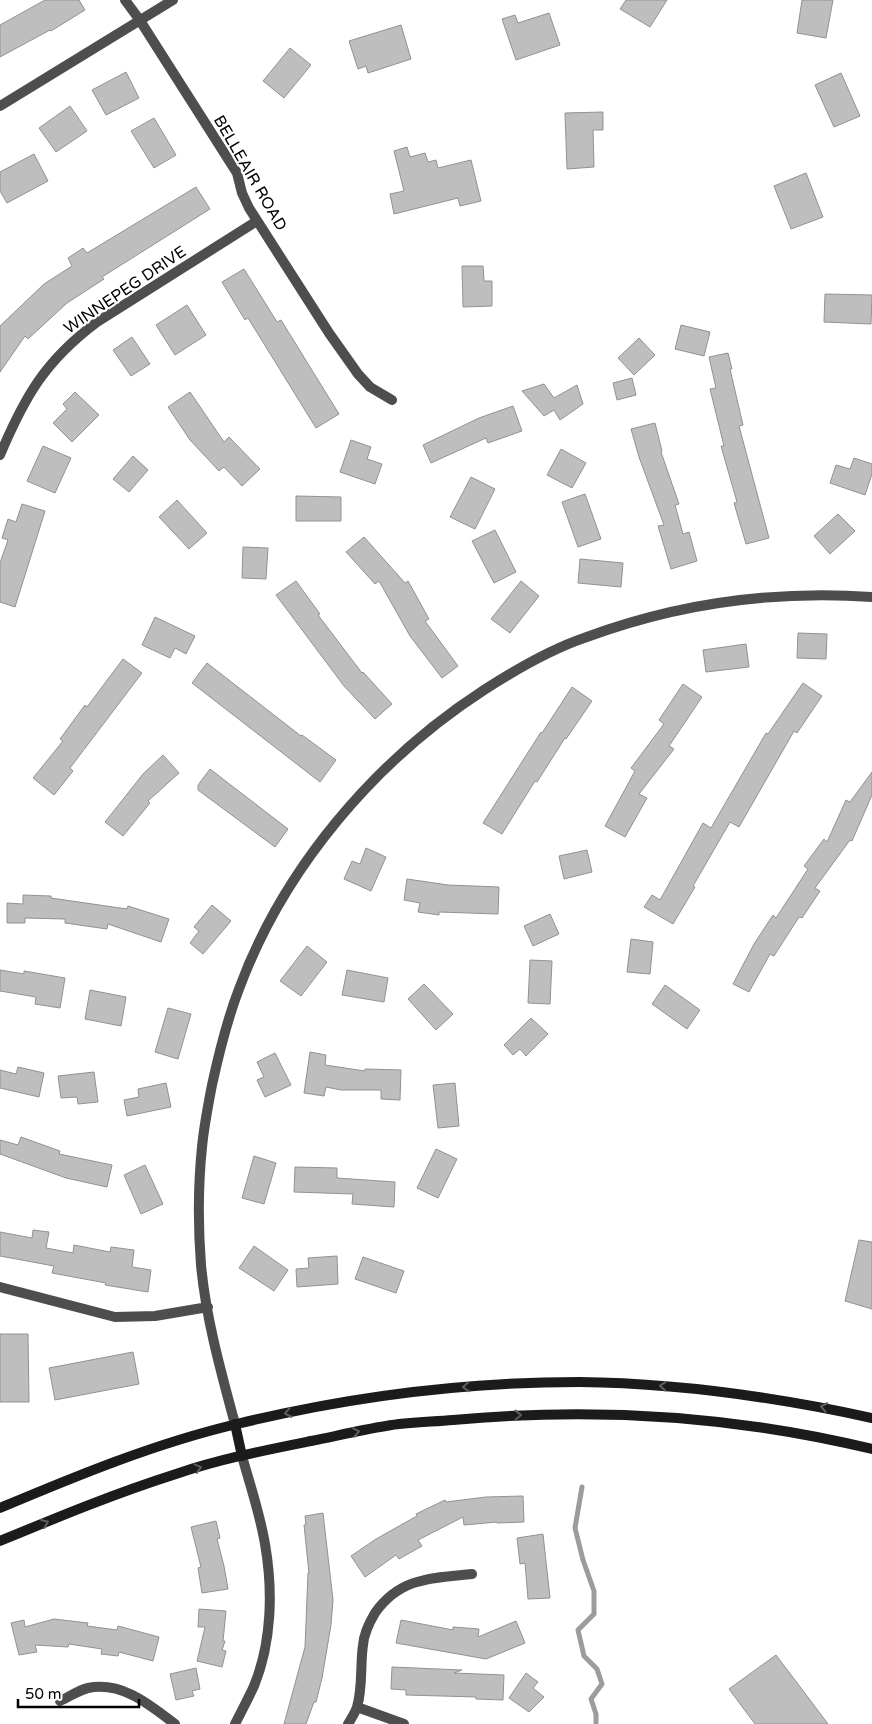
<svg xmlns="http://www.w3.org/2000/svg" width="872" height="1724" font-family="'Varela Round',sans-serif">
  <rect width="100%" height="100%" fill="#fff"/>
  <g fill="none" stroke-linecap="round" stroke-linejoin="round">
    <path stroke="#9c9c9c" stroke-width="5" d="M582,1487L575,1528L583,1560L594,1591V1614L578,1630L584,1656L597,1669L602,1684L591,1699L596,1714V1724"/>
  </g>
  <path fill="#bebebe" stroke="#929292" d="M45,0H79L85,10L51,31L50,30L0,57V25Z
    M626,0H667L650,27L620,9Z
    M802,0H833L826,38L797,33Z
    M549,13L560,45L516,60L502,19L515,15L518,23Z
    M401,25L411,59L368,73L366,66L358,69L349,41Z
    M290,48L311,65L284,98L263,81Z
    M126,72L139,98L106,115L92,90Z
    M841,73L860,116L834,127L815,85Z
    M70,106L87,131L56,152L39,128Z
    M603,112V130H593L594,167L567,169L565,113Z
    M154,118L176,155L154,168L131,131Z
    M407,147L410,157L425,153L428,162L436,160L438,168L471,160L481,201L460,206L458,198L394,214L390,194L404,191L394,151Z
    M34,154L48,181L7,203L0,191V172Z
    M806,173L823,217L791,229L774,186Z
    M196,187L210,209L102,277L104,279L67,303L28,339L25,336L0,372V326L44,284L72,266L68,258L83,248L87,253Z
    M462,266H483L484,281H492V306L463,307Z
    M244,269L277,322L281,320L339,414L316,428L248,318L245,320L222,282Z
    M825,294L872,295L871,324L824,322Z
    M187,305L206,335L175,355L156,325Z
    M681,325L710,332L704,356L675,349Z
    M132,337L150,364L131,376L113,350Z
    M639,338L655,355L634,375L618,358Z
    M728,353L732,369H730L743,425L739,426L769,538L746,544L734,503L737,502L721,446H724L710,389L716,388L709,357Z
    M632,378L636,395L617,400L613,383Z
    M544,384L554,398L577,385L583,404L560,420L554,410L544,416L522,391Z
    M75,392L99,415L72,442L53,423L67,409L63,404Z
    M190,392L224,442L229,437L260,469L242,486L224,467L219,471L190,440L168,407Z
    M513,406L522,431L488,443L486,438L431,463L423,445L479,418Z
    M655,423L662,451L661,452L679,504L675,505L683,534L689,532L697,561L671,569L658,526L664,525L639,457L631,429Z
    M351,440L371,447L367,459L382,464L375,484L340,472Z
    M43,446L71,458L55,493L27,481Z
    M561,449L586,463L572,488L547,475Z
    M133,456L148,470L129,492L113,479Z
    M854,458L872,464V474L865,495L830,483L836,465L850,469Z
    M471,477L495,489L475,529L450,517Z
    M585,494L601,539L578,547L562,502Z
    M296,496L341,497V521H296Z
    M177,500L207,533L189,549L159,517Z
    M22,504L45,511L15,607L0,602V563L8,540L2,538L8,519L16,522Z
    M838,514L855,531L830,554L814,536Z
    M495,530L516,572L494,583L472,541Z
    M364,537L405,583L408,581L429,619L425,621L458,666L442,678L410,636L379,581L375,584L346,552Z
    M243,547L268,548L266,579L242,578Z
    M580,559L623,563L621,587L578,583Z
    M296,581L320,614L318,615L362,673L363,672L392,704L375,719L344,686L276,595Z
    M521,581L539,596L510,633L491,619Z
    M155,617L195,636L186,654L175,648L170,658L142,645Z
    M798,633L827,634L826,659L797,658Z
    M746,644L749,667L706,672L703,650Z
    M123,659L142,673L70,768L73,771L54,795L33,778L63,741L60,739L85,705L87,707Z
    M207,663L301,736L302,735L336,760L320,782L192,683Z
    M803,683L822,696L797,733L794,731L739,827L730,822L693,886L695,887L673,924L644,907L652,895L660,900L703,823L711,828L766,733L768,734Z
    M683,684L702,697L669,746L674,749L639,794L647,798L625,837L605,826L635,771L631,768L664,724L659,720Z
    M572,687L592,701L566,739L565,738L537,782L535,781L502,834L483,823L541,732L542,733Z
    M163,755L179,773L148,801L150,803L123,836L105,822L143,774Z
    M210,769L288,829L275,847L198,790V785Z
    M872,772V795L852,841L850,840L815,888L820,891L802,918L799,917L774,956L770,954L749,992L733,984L754,944L773,915L776,918L808,869L804,866L824,839L827,842L846,800L850,802Z
    M366,848L386,857L371,891L344,879L352,861L360,864Z
    M587,850L592,872L564,879L559,856Z
    M407,879L448,885L499,887L498,914L439,912V915L418,912L420,903L404,900Z
    M23,895L51,896V898L127,909L128,906L169,919L161,942L108,924L107,929L65,923V919L25,918V923H7V903L23,904Z
    M212,905L231,921L203,954L190,943L199,931L194,927Z
    M550,914L559,934L533,946L524,926Z
    M631,939L653,942L650,974L627,972Z
    M307,946L327,962L301,996L280,981Z
    M530,960L552,961L550,1004L528,1003Z
    M0,970L24,974V971L65,978L60,1008L35,1004L36,997L0,991Z
    M347,970L388,978L384,1002L342,995Z
    M424,984L453,1014L436,1030L408,999Z
    M665,985L700,1010L687,1029L652,1004Z
    M90,990L126,997L121,1026L85,1019Z
    M168,1008L191,1014L178,1059L155,1052Z
    M531,1018L548,1034L526,1056L520,1049L513,1055L504,1045Z
    M310,1052L326,1055L325,1065L365,1071V1069L401,1070L400,1100L381,1099V1090H341L326,1087L324,1096L304,1093Z
    M275,1053L291,1085L265,1097L257,1080L264,1077L257,1062Z
    M18,1067L44,1073L39,1097L0,1088V1070L16,1074Z
    M94,1072L98,1102L78,1104L77,1097L61,1098L58,1076Z
    M166,1083L171,1107L127,1116L124,1100L139,1097L138,1089Z
    M455,1083L459,1126L438,1128L433,1085Z
    M21,1137L60,1151L59,1154L112,1165L107,1187L66,1178L0,1154V1140L18,1145Z
    M436,1149L457,1159L438,1198L417,1188Z
    M254,1156L276,1163L264,1204L242,1198Z
    M145,1165L163,1204L141,1214L124,1175Z
    M295,1167L337,1168V1178L395,1182L394,1207L352,1204L353,1194L294,1192Z
    M33,1230L49,1232L46,1248L73,1253L74,1245L110,1252L111,1247L134,1250L132,1267L151,1270L148,1292L105,1285L106,1283L52,1273L54,1266L0,1256V1232L32,1238Z
    M859,1240L872,1242V1309L845,1301Z
    M254,1246L288,1270L274,1291L239,1268Z
    M337,1256L338,1284L297,1287L296,1269L309,1268L308,1258Z
    M363,1257L404,1271L396,1293L355,1279Z
    M0,1334H28L29,1402H0Z
    M133,1352L139,1384L55,1400L49,1368Z
    M523,1496L524,1522L497,1523V1522L464,1525L463,1517L418,1540L422,1546L399,1559L396,1555L365,1577L351,1556L376,1539L417,1516L416,1514L445,1500L446,1502L486,1497Z
    M323,1513L333,1600L331,1625L322,1678L316,1702H314L306,1724H284L305,1647L308,1573H309L304,1525H306L305,1516Z
    M216,1521L220,1538L217,1539L224,1566L228,1589L202,1593L198,1568L201,1567L191,1527Z
    M543,1534L550,1598L528,1599L525,1563L520,1564L517,1538Z
    M199,1609L226,1611L223,1641H225L222,1650L226,1651L222,1667L197,1661L205,1627H198Z
    M54,1619L88,1623L87,1626L117,1630L118,1626L159,1637L153,1661L119,1652L118,1656L101,1654L102,1649L69,1644L68,1647L35,1645L37,1652L19,1655L11,1623L24,1620L25,1627Z
    M401,1620L453,1630V1627L479,1629L478,1637L516,1621L525,1643L486,1659L396,1643Z
    M776,1655L810,1700L828,1724H755L729,1689Z
    M392,1667L462,1670L454,1673L504,1675L503,1700L476,1699V1697L406,1695V1690L391,1689Z
    M196,1668L200,1689L192,1691L194,1696L176,1700L170,1674Z
    M526,1673L538,1682L533,1688L544,1697L529,1712L509,1698Z"/>
  <g fill="none" stroke-linecap="round" stroke-linejoin="round">
    <path stroke="#4e4e4e" stroke-width="10" d="M125,0L139,19L237,173L242,193L249,208L329,333L358,374L370,387L392,400
      M0,106L173,0
      M0,455C25,396 45,361 97,322L257,221
      M0,1287L115,1317L155,1316L208,1307
      M235,1424C221,1372 206,1319 201,1265C198,1226 198,1186 202,1147C204,1126 208,1106 212,1085C219,1053 227,1020 239,989C284,867 376,760 484,690C515,670 549,650 584,638C678,603 772,590 872,597
      M60,1701C69,1697 79,1690 88,1688C122,1681 150,1705 175,1724
      M357,1707L404,1724
      M235,1724C241,1712 248,1699 254,1686C272,1642 273,1590 265,1544C260,1514 250,1485 242,1456
      M348,1724C351,1719 355,1713 357,1707C363,1687 360,1665 363,1645C364,1633 369,1623 375,1613C400,1577 433,1578 472,1574"/>
    <path stroke="#1b1b1b" stroke-width="10" d="M235,1424L242,1456
      M0,1508C76,1476 156,1443 237,1424C348,1397 464,1382 579,1382C677,1383 776,1397 872,1418
      M0,1541C58,1517 116,1493 176,1474C220,1459 266,1450 311,1441C336,1436 361,1430 386,1426C408,1422 431,1422 453,1420C593,1407 736,1416 872,1449"/>
  </g>
  <defs><path id="oneway-chevron" d="M-2-3.5L2.5 0L-2 3.5" fill="none" stroke-width="1.6" stroke-linecap="round" stroke-linejoin="round" transform="scale(1.25)"/></defs>
  <g stroke="#5f5f5f">
    <use href="#oneway-chevron" transform="translate(663 1386) rotate(-175)"/>
    <use href="#oneway-chevron" transform="translate(466 1387) rotate(175)"/>
    <use href="#oneway-chevron" transform="translate(824 1407) rotate(-168)"/>
    <use href="#oneway-chevron" transform="translate(288 1413) rotate(168)"/>
    <use href="#oneway-chevron" transform="translate(518 1415) rotate(-1)"/>
    <use href="#oneway-chevron" transform="translate(356 1432) rotate(-11)"/>
    <use href="#oneway-chevron" transform="translate(198 1468) rotate(-15)"/>
    <use href="#oneway-chevron" transform="translate(45 1523) rotate(-22)"/>
  </g>
  <g text-anchor="middle" dominant-baseline="central" stroke-width="4.5" stroke-linejoin="round" paint-order="stroke">
    <g font-size="16" fill="#000" stroke="#fff">
      <text transform="translate(250 173) rotate(60)">BELLEAIR ROAD</text>
      <text transform="translate(125 290) rotate(-34)">WINNEPEG DRIVE</text>
    </g>
  </g>
  <path d="M18 1699v8h121v-8" fill="none" stroke="#000000" stroke-width="2.5"/>
  <text x="25" y="1699" font-size="15" fill="#000000" stroke="#ffffff" stroke-width="4" paint-order="stroke">50 m</text>
</svg>
